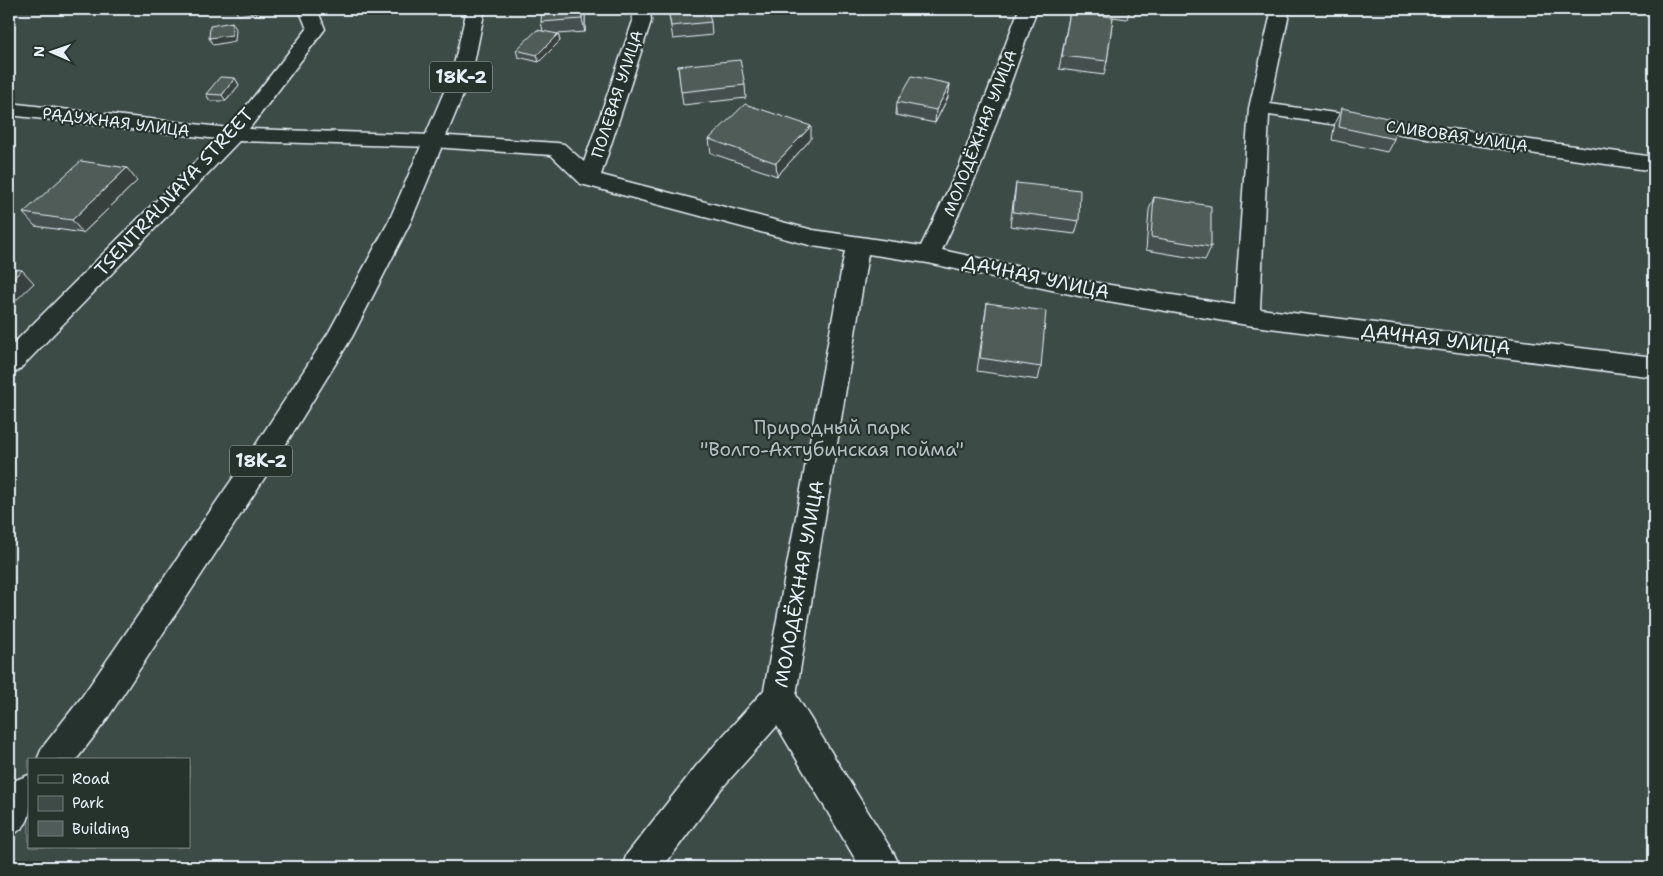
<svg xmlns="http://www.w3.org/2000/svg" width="1663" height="876" font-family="'Shantell Sans',sans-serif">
  <rect width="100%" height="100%" fill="#26332d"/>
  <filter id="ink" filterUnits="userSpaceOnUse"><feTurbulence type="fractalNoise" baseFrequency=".02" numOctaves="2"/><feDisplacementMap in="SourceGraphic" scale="10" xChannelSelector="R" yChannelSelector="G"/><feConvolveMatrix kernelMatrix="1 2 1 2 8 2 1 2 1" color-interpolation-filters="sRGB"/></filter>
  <g filter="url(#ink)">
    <path fill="#3e4b47" stroke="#939ea0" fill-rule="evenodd" d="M9,9H1654V867H9ZM29,760H189V847H29Z"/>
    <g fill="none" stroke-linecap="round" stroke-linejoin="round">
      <defs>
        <path id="minor" d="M299,9H317L325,29L249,129L433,135L557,143L564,144L584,162L633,21L632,9H650L651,21L601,175L813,230L921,246L960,165L1019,9H1037L981,165L942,250L1079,280L1235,305L1249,108L1272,9H1290L1270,104L1654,157V171L1269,115L1260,309L1654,357V377L1247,325L1079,296L928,263L868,254L796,695L894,854L900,867H860L777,726L721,789L663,867H622L627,854L697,765L764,690L845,251L813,246L581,184L551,155L433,147L239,141L18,371L9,374V348L218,139L9,115V103L229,128L307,29Z"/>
        <path id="major" d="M467,9H485L472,73L411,221L352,337L273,465L105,722L76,760H37L42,748L81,698L253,449L329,332L389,221L452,73Z
          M29,775C29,803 38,824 9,836V790L16,780Z"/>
      </defs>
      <use href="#minor" stroke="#e8f1f8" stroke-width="3"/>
      <use href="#major" stroke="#e8f1f8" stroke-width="3"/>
      <use href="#minor" fill="#26332d" fill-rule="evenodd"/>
      <use href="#major" fill="#26332d" fill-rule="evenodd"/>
    </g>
    <path fill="#454f4d" stroke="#e8f1f8" d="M585,9V32L557,34H558L560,41L539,62L518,57L516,50L543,31L541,22Z
      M668,9L711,22L712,35L673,39Z
      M1068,9H1130L1127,19L1113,17L1107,61L1104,75L1059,69L1070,12H1067Z
      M678,66L745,85L746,98L683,105Z
      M235,78L239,85L226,101H210L206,94Z
      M950,84L948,97L935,123L896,115L897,102Z
      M1342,108L1394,139L1387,152L1332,140L1335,122Z
      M709,139H811L777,176L711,153Z
      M137,181L83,233L35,226L23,213Z
      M1016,183L1079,221L1075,234L1010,226L1014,196Z
      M1154,197L1211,247L1205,260L1146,250L1149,210Z
      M987,303L1041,367L1038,380L977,371Z"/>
    <path fill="#38403e" stroke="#e8f1f8" d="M235,9H273V10L238,15Z
      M582,9H585V32L582,19Z
      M232,22L236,29L235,41L213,45L209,38Z
      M558,34L560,41L539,62L537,55Z
      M235,78L239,85L226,101L222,95Z
      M950,84L948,97L935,123L936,110Z
      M811,126V139L777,176L776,163Z
      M127,168L137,181L83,233L72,220Z
      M22,270L34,283L9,307V282Z"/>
    <path fill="#505c59" stroke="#e8f1f8" d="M542,9H582V19L541,22Z
      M668,9H708L711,22L671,26Z
      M1070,12L1113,17L1107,61L1062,56Z
      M232,22V35L209,38L210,26Z
      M537,30L558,34L537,55L516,50Z
      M740,60L745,85L681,92L678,66Z
      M912,76L950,84L936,110L897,102Z
      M220,77L235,78L222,95L206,94Z
      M745,104L811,126L776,163L709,139Z
      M1342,108L1396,120L1394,139L1339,127Z
      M81,161L127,168L72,220L23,213Z
      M1016,183L1080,190L1079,221L1013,212Z
      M1154,197L1211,206V247L1151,237Z
      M9,268L22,270L9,282Z
      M987,303L1046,311L1041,367L980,358Z"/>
  </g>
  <g text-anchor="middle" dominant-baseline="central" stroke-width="4.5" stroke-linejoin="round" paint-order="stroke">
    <g font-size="16" fill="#e8f1f8" stroke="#26332d">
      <text transform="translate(617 94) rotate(-72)">ПОЛЕВАЯ УЛИЦА</text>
      <text transform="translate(116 122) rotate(7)">РАДУЖНАЯ УЛИЦА</text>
      <text transform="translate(980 133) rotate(-69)">МОЛОДЁЖНАЯ УЛИЦА</text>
      <text transform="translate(1457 136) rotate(8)">СЛИВОВАЯ УЛИЦА</text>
    </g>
    <g fill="#26332d" stroke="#aeb8bb" stroke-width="1">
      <rect x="430" y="61.5" width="62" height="31" rx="4"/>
      <rect x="230" y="445.5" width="62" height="31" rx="4"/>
    </g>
    <g font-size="18" font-weight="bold" fill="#e8f1f8">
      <text x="461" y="77">18К-2</text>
      <text x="261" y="461">18К-2</text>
    </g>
    <g font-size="19" fill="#e8f1f8" stroke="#26332d">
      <text transform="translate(174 192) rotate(-47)">TSENTRALNAYA STREET</text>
      <text transform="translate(1036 277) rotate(12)">ДАЧНАЯ УЛИЦА</text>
      <text transform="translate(1436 339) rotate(7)">ДАЧНАЯ УЛИЦА</text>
      <text transform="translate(799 584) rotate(-80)">МОЛОДЁЖНАЯ УЛИЦА</text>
    </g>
    <g font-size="19" fill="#b5bfc3" stroke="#26332d">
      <text x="832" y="427">Природный парк<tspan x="832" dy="22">"Волго-Ахтубинская пойма"</tspan></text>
    </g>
  </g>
  <rect width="1663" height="876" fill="none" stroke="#26332d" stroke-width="30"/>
  <rect x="15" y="15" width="1633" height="846" fill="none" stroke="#e8f1f8" stroke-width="2" filter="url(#ink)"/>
  <rect x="28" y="758" width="162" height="90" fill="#26332d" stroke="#747f7e"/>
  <rect x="38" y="775" width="25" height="8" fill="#26332d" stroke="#747f7e"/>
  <text x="72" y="784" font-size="15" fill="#e8f1f8">Road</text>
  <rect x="38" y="796" width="25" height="15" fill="#3e4b47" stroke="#747f7e"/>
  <text x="72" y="808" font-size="15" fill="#e8f1f8">Park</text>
  <rect x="38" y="821" width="25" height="15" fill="#505c59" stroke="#747f7e"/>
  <text x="72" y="834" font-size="15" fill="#e8f1f8">Building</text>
  <g transform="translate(52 52) rotate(272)" stroke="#26332d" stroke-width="4" paint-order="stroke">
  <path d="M0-4L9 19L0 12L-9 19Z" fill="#e8f1f8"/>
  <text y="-8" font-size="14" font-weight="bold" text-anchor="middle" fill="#e8f1f8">N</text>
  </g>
</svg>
